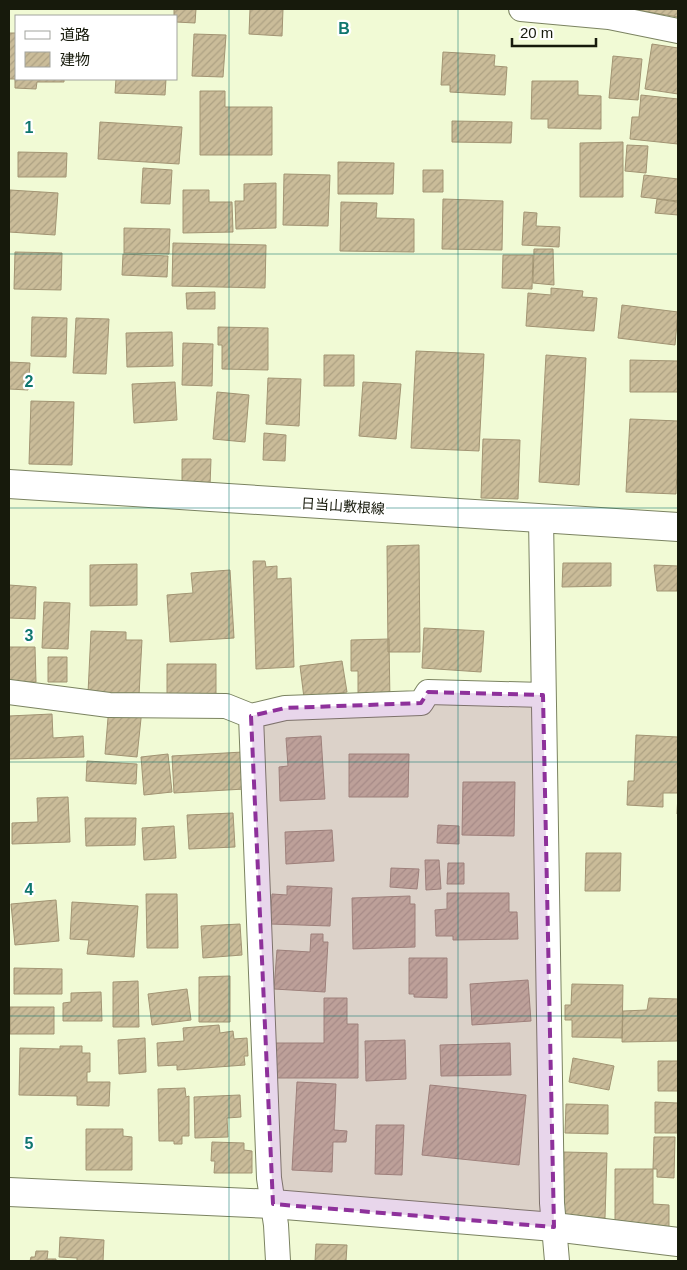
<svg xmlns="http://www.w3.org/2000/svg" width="687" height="1270" font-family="Arial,'Noto Sans JP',sans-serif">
  <defs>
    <pattern id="building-hatch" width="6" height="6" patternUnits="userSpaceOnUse" patternTransform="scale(1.25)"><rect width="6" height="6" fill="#cabc99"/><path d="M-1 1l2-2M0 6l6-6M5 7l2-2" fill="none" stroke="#ada183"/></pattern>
  </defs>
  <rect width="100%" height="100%" fill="#f1fad5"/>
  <path fill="url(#building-hatch)" stroke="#a29473" d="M174,9H196L195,23L176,22V16H174Z
    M250,9H283L282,36L249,34Z
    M637,9H678V17L637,10Z
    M9,33H16V79H64V82H37L36,89L15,88V79H9Z
    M194,34L226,35L223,77L192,76Z
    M652,44L678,48V94L645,89Z
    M443,52L495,55L494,66L507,67L505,95L450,92V85H441Z
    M613,56L642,59L638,100L609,98Z
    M116,79H166L165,95L115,93Z
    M532,81H578V95L601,96V129L548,128V119H531Z
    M200,91H225V107H272V155H200Z
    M641,95L678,99V144L630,139L632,117H639Z
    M452,121L512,122L511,143L452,142Z
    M100,122L182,127L179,164L98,159Z
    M623,142V197H580V143Z
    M627,145L648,146L646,173L625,171Z
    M18,152L67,153L66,177H18Z
    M338,162L394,163L393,194H338Z
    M143,168L172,170L170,204L141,203Z
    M423,170H443V192H423Z
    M284,174L330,175L328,226L283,225Z
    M644,175L678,179V201L641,197Z
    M276,183V228L236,229L235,201H244V184Z
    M10,190L58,193L55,235L9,232Z
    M183,190H209V202H232L233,232L183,233Z
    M443,199L503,201L502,250L442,249Z
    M657,199L678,202V215L655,213Z
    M341,202L377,203L376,218L414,219V252L340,251Z
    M524,212L537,213L536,226L560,227L559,247L522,245Z
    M124,228L170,229L169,254L124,253Z
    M173,243L266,245L265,288L172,286Z
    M534,249H553L554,285L533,283Z
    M15,252L62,253L61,290L14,289Z
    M123,254L168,256L167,277L122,275Z
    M503,255H533L532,289L502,288Z
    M551,288L583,291L582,297L597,298L594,331L526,326L528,293L551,295Z
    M215,292V309H187L186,293Z
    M622,305L678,312L675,345L618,338Z
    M32,317L67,318L66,357L31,356Z
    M76,318L109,319L106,374L73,373Z
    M218,327L268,328V370L222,369V345H218Z
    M172,332L173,366L127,367L126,333Z
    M183,343L213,344L212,386L182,385Z
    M416,351L484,354L479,451L411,448Z
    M324,355H354V386H324Z
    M546,355L586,358L579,485L539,482Z
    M630,360L678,361V392H630Z
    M9,362L30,363L28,390L9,389Z
    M268,378L301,379L299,426L266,424Z
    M175,382L177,420L134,423L132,384Z
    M363,382L401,384L396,439L359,436Z
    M217,392L249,395L245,442L213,439Z
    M31,401L74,402L72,465L29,464Z
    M630,419L678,421V449L676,494L626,492Z
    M264,433L286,435L285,461L263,460Z
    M483,439L520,440L518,499L481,498Z
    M182,459H211L210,486L182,485Z
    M419,545L420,652H388L387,546Z
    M253,561H265L266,567L277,566V579L291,578L294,667L256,669Z
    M563,563H611V586L562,587Z
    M137,564V605L90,606V565Z
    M654,565L678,566L677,591H657Z
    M230,570L234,638L170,642L167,595L193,593L191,573Z
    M9,585L36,587L35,619L9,618Z
    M44,602L70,603L68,649L42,648Z
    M424,628L484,631L481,672L422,668Z
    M91,631L126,632V640H142L139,695L88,693Z
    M389,639L390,703L358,704V671H351V640Z
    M9,647H35L36,682H9Z
    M48,657H67V682H48Z
    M342,661L347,692L304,698L300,666Z
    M167,664H216V696L167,697Z
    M109,706L142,709L137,757L105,754Z
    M52,714L53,738L83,736L84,757L9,759V716Z
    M636,735L678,737V814H677L678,793H663V807L627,805L628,781H634Z
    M321,736L325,799L280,801L279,767L288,766L286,738Z
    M243,752L245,789L174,793L172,756Z
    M168,754L172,792L144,795L141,757Z
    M349,754H409L408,797H349Z
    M87,761L137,764L136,784L86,781Z
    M463,782H515L514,836L462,835Z
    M68,797L70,842L12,844V823L38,822L37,798Z
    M233,813L235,847L189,849L187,815Z
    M85,818H136L135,845L86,846Z
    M438,825L459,826V844L437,843Z
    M174,826L176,858L144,860L142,828Z
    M332,830L334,861L286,864L285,832Z
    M586,853H621L620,891H585Z
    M425,860H439L441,889L426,890Z
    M448,863H464V884H447Z
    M391,868L419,869L417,889L390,887Z
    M287,886L332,888L330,926L270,924L272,894L287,895Z
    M447,893H509V912H517L518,939L453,940V936H436L435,910L447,909Z
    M146,894H177L178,948H147Z
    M410,896V904H415V947L353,949L352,898Z
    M56,900L59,941L15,945L11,904Z
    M72,902L138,906L134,957L87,954L89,940L70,939Z
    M240,924L242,955L203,958L201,926Z
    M311,934H323V942H328L325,992L274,989L277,950L310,952Z
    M409,958H447V998L414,997V994H409Z
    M14,968L62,969V994H14Z
    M230,976V1022H199V977Z
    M528,980L531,1021L472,1025L470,984Z
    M138,981L139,1027H113V982Z
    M572,984L623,985L622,1038L572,1037V1020H565V1005H571Z
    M187,989L191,1020L152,1025L148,994Z
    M101,992L102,1021H63V1003L71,1002V993Z
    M324,998H347V1024H358V1078H273V1043H324Z
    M649,998L678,999V1041L622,1042L623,1011L647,1010Z
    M10,1007H54V1034H10Z
    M219,1025L220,1033L233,1031L234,1039L247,1038L248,1056H244L245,1065L177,1070V1065L158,1066L157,1043L184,1041L183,1028Z
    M145,1038L146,1072L119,1074L118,1040Z
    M405,1040L406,1079L366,1081L365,1041Z
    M510,1043L511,1075L441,1076L440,1045Z
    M60,1046H82V1053H90V1072H87V1082H110L109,1106L77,1105V1096L19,1095L20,1048L60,1049Z
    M573,1058L614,1066L609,1090L569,1082Z
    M658,1061H678V1091H658Z
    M297,1082L336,1084L334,1130L347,1131L346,1142H333L332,1172L292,1170Z
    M430,1085L526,1095L519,1165L422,1155Z
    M185,1088L186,1097L189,1096V1136H182V1144H174V1141H159L158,1089Z
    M240,1095L241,1117L227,1118L228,1137L195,1138L194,1097Z
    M655,1102L678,1103V1133H655Z
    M566,1104L608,1105V1134L565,1133Z
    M376,1125H404L402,1175L375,1174Z
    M86,1129H123V1136L132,1137V1170H86Z
    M654,1137H675L674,1178L657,1177V1169H653Z
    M212,1142L244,1143V1150L252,1151V1173H214L215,1161H211Z
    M564,1152L607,1153L605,1218L562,1217Z
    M615,1169H653V1204L669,1205V1232H615Z
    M60,1237L104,1240L103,1261H77V1258L59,1257Z
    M316,1244L347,1245L346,1261H315Z
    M36,1251H48L47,1259H56V1261H30L31,1257H35Z"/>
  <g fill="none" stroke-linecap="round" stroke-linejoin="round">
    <defs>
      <path id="street" d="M521,9L609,17L678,31
        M541,518L552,1203L557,1261
        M9,692L109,705L226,706L251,716L269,1178L276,1225L278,1261
        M251,716L285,708L421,703L428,692L543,695"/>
      <path id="secondary" d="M9,484L678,527
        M9,1192L273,1204L554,1227L678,1242"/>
    </defs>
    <use href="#street" stroke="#7b8361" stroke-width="26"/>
    <use href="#secondary" stroke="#7b8361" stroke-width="30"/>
    <use href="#street" stroke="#fff" stroke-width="24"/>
    <use href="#secondary" stroke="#fff" stroke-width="28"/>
  </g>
  <path fill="#8e319b" fill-opacity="0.2" stroke="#8e319b" stroke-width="4" stroke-dasharray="10 6" stroke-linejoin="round" d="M428,692L543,695L554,1227L273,1204L251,716L285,708L421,703Z"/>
  <path fill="none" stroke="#0f766e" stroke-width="1" stroke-opacity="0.55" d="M229,9V1261M458,9V1261M9,254H678M9,508H678M9,762H678M9,1016H678"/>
  <g text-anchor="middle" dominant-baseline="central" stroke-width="4.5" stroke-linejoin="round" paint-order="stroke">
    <g font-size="14" fill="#171a0c" stroke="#fff">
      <text transform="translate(343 506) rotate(4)">日当山敷根線</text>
    </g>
  </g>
  <g font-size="16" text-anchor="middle" font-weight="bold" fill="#0f766e" stroke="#fff" stroke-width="4.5" stroke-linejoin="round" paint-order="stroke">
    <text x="344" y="34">B</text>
    <text x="29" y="133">1</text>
    <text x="29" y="387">2</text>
    <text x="29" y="641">3</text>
    <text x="29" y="895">4</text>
    <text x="29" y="1149">5</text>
  </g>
  <rect width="687" height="1270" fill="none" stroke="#171a0c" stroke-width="20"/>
  <rect x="15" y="15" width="162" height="65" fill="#ffffff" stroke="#a2a39e"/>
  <rect x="25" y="31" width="25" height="8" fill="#ffffff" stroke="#a2a39e"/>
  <text x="60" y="40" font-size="15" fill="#171a0c">道路</text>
  <rect x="25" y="52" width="25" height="15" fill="url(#building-hatch)" stroke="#a2a39e"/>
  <text x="60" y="65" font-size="15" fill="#171a0c">建物</text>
  <path d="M512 38v8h84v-8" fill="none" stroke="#171a0c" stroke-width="2.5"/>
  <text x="520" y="38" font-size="15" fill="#171a0c" stroke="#ffffff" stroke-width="4" paint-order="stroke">20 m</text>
</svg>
